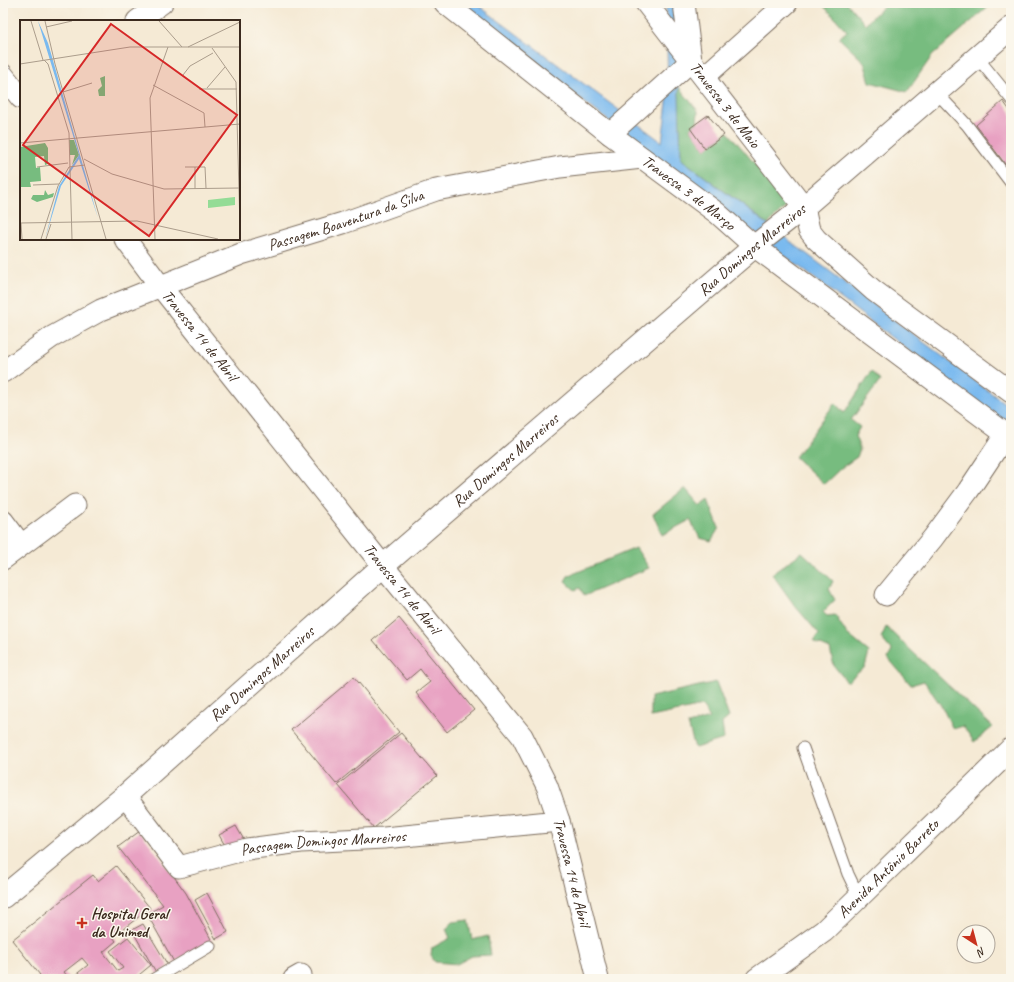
<svg xmlns="http://www.w3.org/2000/svg" width="1014" height="982" font-family="Caveat,sans-serif">
  <rect width="100%" height="100%" fill="#fbf7ec"/>
  <filter id="ink" filterUnits="userSpaceOnUse"><feTurbulence type="fractalNoise" baseFrequency=".025" numOctaves="2"/><feDisplacementMap in="SourceGraphic" scale="8" xChannelSelector="R" yChannelSelector="G"/><feConvolveMatrix kernelMatrix="1 2 1 2 8 2 1 2 1" color-interpolation-filters="sRGB"/></filter>
  <filter id="wash" filterUnits="userSpaceOnUse"><feTurbulence type="fractalNoise" baseFrequency=".012" numOctaves="4" result="noise"/><feDisplacementMap in="SourceGraphic" scale="16" xChannelSelector="R" yChannelSelector="G"/><feGaussianBlur stdDeviation="0.9" result="paint"/><feColorMatrix in="noise" values="0 0 0 0 0 0 0 0 0 0 0 0 0 0 0 0 0 1.4 0 .05"/><feComposite in="paint" operator="in"/></filter>
  <g filter="url(#wash)">
    <rect width="100%" height="100%" fill="#f5ead5"/>
    <path fill="#77bc7f" stroke="#59734e" d="M821,3H847L865,24L887,3H992L932,56L907,92L870,82L864,62L839,38L847,31Z
      M678,86L698,111L697,123L690,128L705,149L728,132L789,204L768,224L681,159Z
      M872,371L880,381L851,420L860,427L855,436L860,449L857,457L841,468L824,484L795,457L835,403L844,413Z
      M685,488L700,506L708,500L719,528L711,541L700,538L690,520L662,535L653,514Z
      M636,548L649,568L584,596L580,588L575,590L565,581L568,576Z
      M802,552L833,581L829,589L835,600L823,612L827,616L835,615L847,634L869,652L865,667L847,682L834,666L830,649L814,642L819,634L795,606L772,574Z
      M886,627L993,727L974,742L963,726L953,729L942,707L924,681L911,685L888,658L892,651L881,638Z
      M716,682L729,717L722,723L724,739L695,748L688,724L710,718L702,706L651,717V697Z
      M468,920L472,940L488,936L491,955L472,956L457,964L435,962L431,956L432,948L450,938L446,929L453,922Z"/>
    <path fill="#7abaef" stroke="#5a7286" d="M455,3H475L662,142L668,94L666,3H676L681,159L1011,408V429Z"/>
    <g id="blocks">
      <path fill="#e8a1c2" d="M1003,101L1011,112V172L976,125Z
        M708,115L724,135L705,149L690,128Z
        M399,618L474,710L447,732L416,693L430,682L420,669L407,680L373,640Z
        M354,677L399,732L336,784L291,730Z
        M401,733L437,776L374,828L338,785Z
        M236,826L247,845L227,849L219,835Z
        M140,831L186,893L212,941L174,962L147,914L163,905L118,847Z
        M116,866L150,908L113,937L116,941L103,952L118,971L123,968L110,951L128,937L151,965L134,979H77L74,976L88,965L82,958L64,972L68,977L66,979H36L40,975L12,940L93,875L98,881Z
        M207,893L228,932L216,939L195,900Z
        M143,924L169,967L157,974L132,930Z"/>
    </g>
  </g>
  <g filter="url(#ink)">
    <use href="#blocks" fill-opacity="0" stroke="#7c6d5e" stroke-width="1"/>
    <g fill="none" stroke-linecap="round" stroke-linejoin="round">
      <defs>
        <path id="service" d="M977,57L1011,99
          M936,92L967,125L1011,183
          M803,748L848,874L859,897
          M154,979L210,946"/>
        <g id="minor">
          <path id="s1" d="M445,3L610,134L717,213L754,246L1011,438"/>
          <path id="s2" d="M646,3L804,207L809,230L816,239L873,290L1011,392"/>
          <path d="M137,21L162,3"/>
          <path d="M3,75L21,98"/>
          <path d="M704,77L787,3"/>
          <path d="M610,134L691,61L684,3"/>
          <path id="s3" d="M125,239L161,287L383,566L522,736L547,786L559,821L598,979"/>
          <path id="s4" d="M3,372L52,337L101,310L241,254L343,223L436,190L560,167L642,158"/>
          <path d="M3,521L21,545"/>
          <path d="M3,559L75,505"/>
          <path d="M886,595L933,538L968,491L1006,434"/>
          <path id="s5" d="M125,796L179,867L247,849L301,842L384,838L559,821"/>
          <path d="M294,979L301,975"/>
        </g>
        <g id="tertiary">
          <path id="s6" d="M3,897L125,796L383,566L756,245L804,207L1011,28"/>
        </g>
        <g id="secondary">
          <path id="s7" d="M757,979L824,931L1011,749"/>
        </g>
      </defs>
      <use href="#service" stroke="#7c6d5e" stroke-width="13"/>
      <use href="#minor" stroke="#7c6d5e" stroke-width="23"/>
      <use href="#tertiary" stroke="#7c6d5e" stroke-width="24"/>
      <use href="#secondary" stroke="#7c6d5e" stroke-width="24"/>
      <use href="#service" stroke="#fff" stroke-width="11"/>
      <use href="#minor" stroke="#fff" stroke-width="21"/>
      <use href="#tertiary" stroke="#fff" stroke-width="22"/>
      <use href="#secondary" stroke="#fff" stroke-width="22"/>
    </g>
  </g>
  <path fill="#c8321e" stroke="#fbf7ec" stroke-width="1.5" d="M80 917h4v4h4v4h-4v4h-4v-4h-4v-4h4z"/>
  <g text-anchor="middle" dominant-baseline="central" stroke-width="3" stroke-linejoin="round" paint-order="stroke">
    <g font-size="16" fill="#3b2a1e" stroke="#fbf7ec">
      <text stroke="none"><textPath href="#s2" startOffset="129">Travessa 3 de Maio</textPath></text>
      <text stroke="none"><textPath href="#s1" startOffset="309">Travessa 3 de Março</textPath></text>
      <text stroke="none"><textPath href="#s4" startOffset="377">Passagem Boaventura da Silva</textPath></text>
      <text stroke="none"><textPath href="#s6" startOffset="990">Rua Domingos Marreiros</textPath></text>
      <text stroke="none"><textPath href="#s3" startOffset="122">Travessa 14 de Abril</textPath></text>
      <text stroke="none"><textPath href="#s6" startOffset="666">Rua Domingos Marreiros</textPath></text>
      <text stroke="none"><textPath href="#s3" startOffset="446">Travessa 14 de Abril</textPath></text>
      <text stroke="none"><textPath href="#s6" startOffset="342">Rua Domingos Marreiros</textPath></text>
      <text stroke="none"><textPath href="#s5" startOffset="236">Passagem Domingos Marreiros</textPath></text>
      <text stroke="none"><textPath href="#s7" startOffset="172">Avenida Antônio Barreto</textPath></text>
      <text stroke="none"><textPath href="#s3" startOffset="782">Travessa 14 de Abril</textPath></text>
    </g>
    <g font-size="16" font-weight="bold" fill="#3b2a1e" stroke="#fbf7ec" text-anchor="start">
      <text x="91" y="914">Hospital Geral<tspan x="91" dy="18">da Unimed</tspan></text>
    </g>
  </g>
  <g transform="translate(20 20)">
    <rect width="220" height="220" fill="#f5ead5"/>
    <path d="M215,177V185L188,188V180Z" fill="#94dc96"/>
    <path d="M85,56V76H79L78,70L82,66L80,58ZM49,120H54L59,135L52,145L55,135H50ZM25,123L28,128V144L25,145L24,136L15,137L16,148L20,147L21,161L10,162L11,167H1L0,127ZM25,170L28,175L34,173L33,177L17,182L11,179L13,175H24Z" fill="#77bc7f"/>
    <path d="M18,1L28,23L78,198L59,139L41,166L25,219L39,166L59,135Z" fill="#7abaef"/>
    <path fill="none" stroke="#ab9d8c" stroke-width="1" d="M11,1L23,40M25,1L35,44L86,219M139,1L162,27M26,7L52,1M168,27L220,2M192,28L216,62L220,208M24,40L28,44L49,113L52,219M0,44L110,27H220M163,55L170,46L193,33M133,65L184,93L185,107M187,68L205,47M179,69H217M43,72L72,63M0,123L220,104M64,139L92,154L144,169L219,168M17,147L48,143M165,147H185L186,168M175,147V169M13,165L39,164M0,203L117,201L198,219M1,203L2,219M21,219L38,166L49,147L65,145M26,219L31,204M135,219L130,78L148,27"/>
    <path fill="#d62828" fill-opacity="0.15" stroke="#d62828" stroke-width="2" d="M91,4L217,95L129,216L3,125Z"/>
    <rect width="220" height="220" fill="none" stroke="#3b2a1e" stroke-width="2"/>
  </g>
  <rect width="1014" height="982" fill="none" stroke="#fbf7ec" stroke-width="16"/>
  <g transform="translate(976 944) rotate(144)"><circle r="19" fill="#fbf7ec" stroke="#aea59a"/>
  <path d="M0-3L7 15L0 10L-7 15Z" fill="#c8321e"/>
  <text y="-6" font-size="11" font-weight="bold" text-anchor="middle" fill="#3b2a1e">N</text>
  </g>
</svg>
